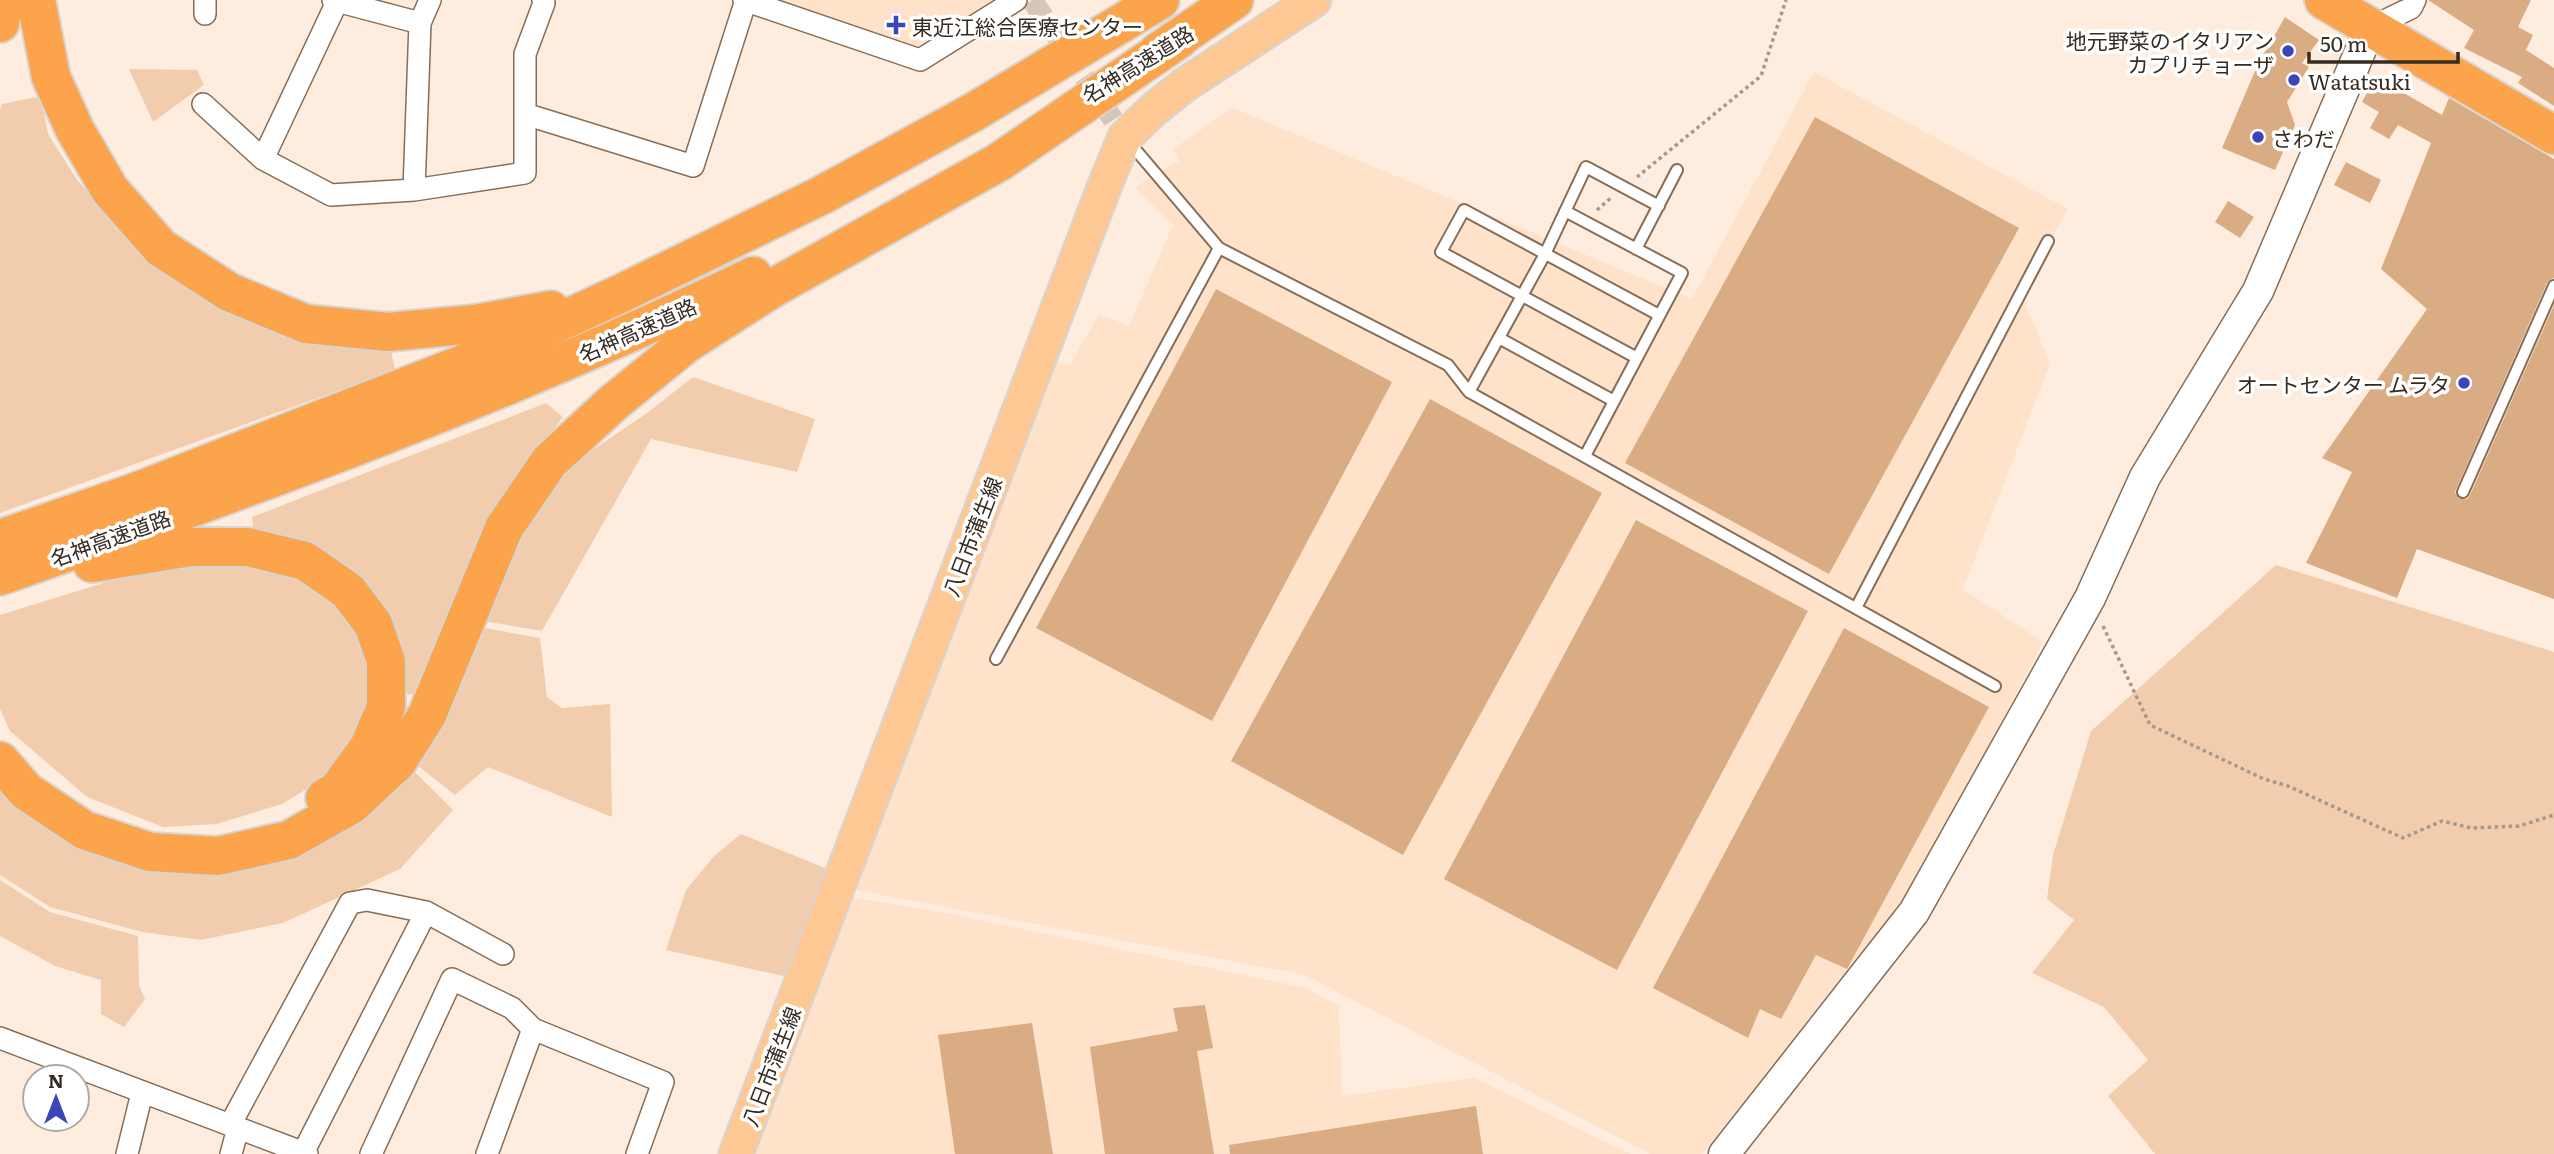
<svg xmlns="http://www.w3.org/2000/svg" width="2554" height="1154" font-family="Literata,'Noto Sans JP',serif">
  <rect width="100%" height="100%" fill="#feedde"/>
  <path fill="#fee2ca" d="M774,0H993L909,50Z
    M1814,72L2068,209L2021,293L2050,364L1963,589L2043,642L1919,880L1702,1154H1650L1305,975L839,887L1036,355L1070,365L1099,314L1129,326L1173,225L1135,187L1179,161L1173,149L1233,108L1692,299Z
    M840,895L941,912L1306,988L1339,1006L1342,1096L1474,1078L1630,1154H744Z"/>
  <path fill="#f1cdae" d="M129,69L197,70L204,85L153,122Z
    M41,96L48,134L76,178L116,229L160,268L390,345L395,370L0,513V109L2,104Z
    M693,377L815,419L797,472L651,439L542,631L483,621L520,533L560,472L647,413Z
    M546,403L563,417L513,484L422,695L405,694L403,656L254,534L252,517Z
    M161,565H251L310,585L348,618L372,670L367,715L341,768L282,804L217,824L163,827L87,797L10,731L0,709V615Z
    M2276,565L2554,652V1154H2155L2108,1096L2148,1060L2104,1007L2032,973L2074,920L2047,899L2053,855L2091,731Z
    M479,627L540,638L547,697L562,708L610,704L612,817L488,767L455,795L413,762Z
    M409,766L453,810L400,869L283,923L201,940L142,932L50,907L0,875V773L201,867Z
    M741,834L835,872L797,979L666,950L686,890L715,855Z
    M0,880L50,912L138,936L139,985L145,999L124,1027L101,1014V980L55,966L0,936Z"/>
  <path fill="#daac83" d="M2428,0H2531L2518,27L2533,35L2526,50L2554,68V106L2518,83L2522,77L2464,48L2474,30Z
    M2285,17L2319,40L2302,63L2309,67L2287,102L2295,125L2275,170L2222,148L2258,64Z
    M2376,77L2442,115L2449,98L2554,159V278L2547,283L2455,492L2460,499H2467L2470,495L2554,305V599L2417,549L2397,598L2306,563L2352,472L2322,458L2427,309L2381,269L2431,143L2398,125L2389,139L2370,128L2379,112L2362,102Z
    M1815,117L2019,228L1829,574L1625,463Z
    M2346,162L2381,180L2370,203L2334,185Z
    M2228,201L2254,217L2240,238L2215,222Z
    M1216,289L1392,382L1212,721L1036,628Z
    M1430,399L1602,493L1403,855L1231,761Z
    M1636,520L1808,611L1617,970L1444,879Z
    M1844,628L1989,707L1847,969L1816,955L1781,1019L1760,1009L1748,1038L1653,988Z
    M1205,1005L1213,1048L1197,1051L1214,1154H1105L1090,1047L1178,1031L1173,1008Z
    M1032,1023L1053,1154H955L938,1035Z
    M1476,1106L1483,1154H1230L1229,1145Z"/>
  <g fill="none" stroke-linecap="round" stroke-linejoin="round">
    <path stroke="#d6c6b8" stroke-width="21" stroke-dasharray="21 10" stroke-linecap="butt" d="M1032,0L1125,137"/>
    <defs>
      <path id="lane" d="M1565,211L1682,273L1585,456
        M1219,248L1448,365L1469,392L1995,686
        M1636,249L1677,170
        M1499,338L1614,401
        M1637,358L1441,252L1464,210L1659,315
        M1469,392L1545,254L1586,167L1659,206
        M2463,492L2554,286
        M1856,608L2048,241
        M996,659L1219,248L1129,142"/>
      <path id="street" d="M333,0L420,23
        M744,0L920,60L1016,0
        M205,14V0
        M2370,28L2411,8L2415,0
        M203,104L263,159L331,195L414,190L525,173V54L544,3L543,0
        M525,114L693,166L746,0
        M263,159L337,2
        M414,190L420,23L430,0
        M426,912L503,954
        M0,1038L307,1154
        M230,1125L350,903L367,900L426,912L303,1153
        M127,1154L142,1093
        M231,1154L238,1128
        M371,1154L452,979L512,1008L533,1029
        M487,1154L533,1029L663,1082L637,1154"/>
      <path id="secondary" d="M1724,1154L1914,912L2090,598L2145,477L2258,291L2370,28"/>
      <path id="primary" d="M736,1154L1105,185L1125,137L1152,111L1183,86L1314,0"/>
      <path id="highway" d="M36,0L51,77L75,130L110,190L161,248L229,292L306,324L388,332L475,324L551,310
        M2324,0L2554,135
        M0,23L5,0
        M1158,52L1234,0
        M0,539L133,493L494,352L620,294L822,195L972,113L1160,0
        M92,563L191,547H248L305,561L348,591L373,624L386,661V707L369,747L337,791L325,798
        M0,576C255,487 510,393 753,276
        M0,761L26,791L84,830L150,852L218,856L289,840L351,805L397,762L427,715L504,528L549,462L613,403L687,343L773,288L999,162L1179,39"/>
    </defs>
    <use href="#lane" stroke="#876d57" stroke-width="14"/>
    <use href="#street" stroke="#876d57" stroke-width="24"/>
    <use href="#secondary" stroke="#876d57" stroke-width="33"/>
    <use href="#primary" stroke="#d7d5d3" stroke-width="37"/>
    <use href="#highway" stroke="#d7d5d3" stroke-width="42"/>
    <path stroke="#a6988b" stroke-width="3.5" stroke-dasharray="3.5 3.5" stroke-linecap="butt" d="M1637,177L1761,76L1786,0
      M1597,210L1612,197
      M2103,626L2150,725L2264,779L2288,786L2403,838L2442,821L2471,828L2519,826L2554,815"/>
    <use href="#lane" stroke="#fff" stroke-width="10"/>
    <use href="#street" stroke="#fff" stroke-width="21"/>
    <use href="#secondary" stroke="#fff" stroke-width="30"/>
    <use href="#primary" stroke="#fdc894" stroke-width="33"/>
    <use href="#highway" stroke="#fba44c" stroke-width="38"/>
  </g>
  <g fill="#3a45b8" stroke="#fff" stroke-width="2.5">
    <path d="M892.5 14.5h7v7h7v7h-7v7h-7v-7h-7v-7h7z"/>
    <circle cx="2288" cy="51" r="7"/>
    <circle cx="2294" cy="80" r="7"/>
    <circle cx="2258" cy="137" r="7"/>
    <circle cx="2464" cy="383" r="7"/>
  </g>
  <g text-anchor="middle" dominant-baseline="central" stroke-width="7" stroke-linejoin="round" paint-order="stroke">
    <g font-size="21" fill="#362b21" stroke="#fff" text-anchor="start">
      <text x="912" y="25">東近江総合医療センター</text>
      <text x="2274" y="39" text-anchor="end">地元野菜のイタリアン<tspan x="2274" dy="24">カプリチョーザ</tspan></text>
      <text x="2308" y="80">Watatsuki</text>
      <text x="2272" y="137">さわだ</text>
      <text x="2450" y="383" text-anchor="end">オートセンター ムラタ</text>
    </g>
    <g font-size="21" fill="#362b21" stroke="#fff">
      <text transform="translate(1137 63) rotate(-32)">名神高速道路</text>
      <text transform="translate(637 329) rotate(-24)">名神高速道路</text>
      <text transform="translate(971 536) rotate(-69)">八日市蒲生線</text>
      <text transform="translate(110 537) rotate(-20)">名神高速道路</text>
      <text transform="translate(770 1066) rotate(-69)">八日市蒲生線</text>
    </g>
  </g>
  <g transform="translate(56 1098)"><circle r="33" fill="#ffffff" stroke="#afaaa6" stroke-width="2"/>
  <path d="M0-5L12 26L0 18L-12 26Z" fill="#3a45b8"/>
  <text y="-10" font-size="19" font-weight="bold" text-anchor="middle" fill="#362b21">N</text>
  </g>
  <path d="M2309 52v10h149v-10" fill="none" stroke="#362b21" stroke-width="3.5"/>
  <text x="2320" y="52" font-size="21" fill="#362b21" stroke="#ffffff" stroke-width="5" paint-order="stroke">50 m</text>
</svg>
